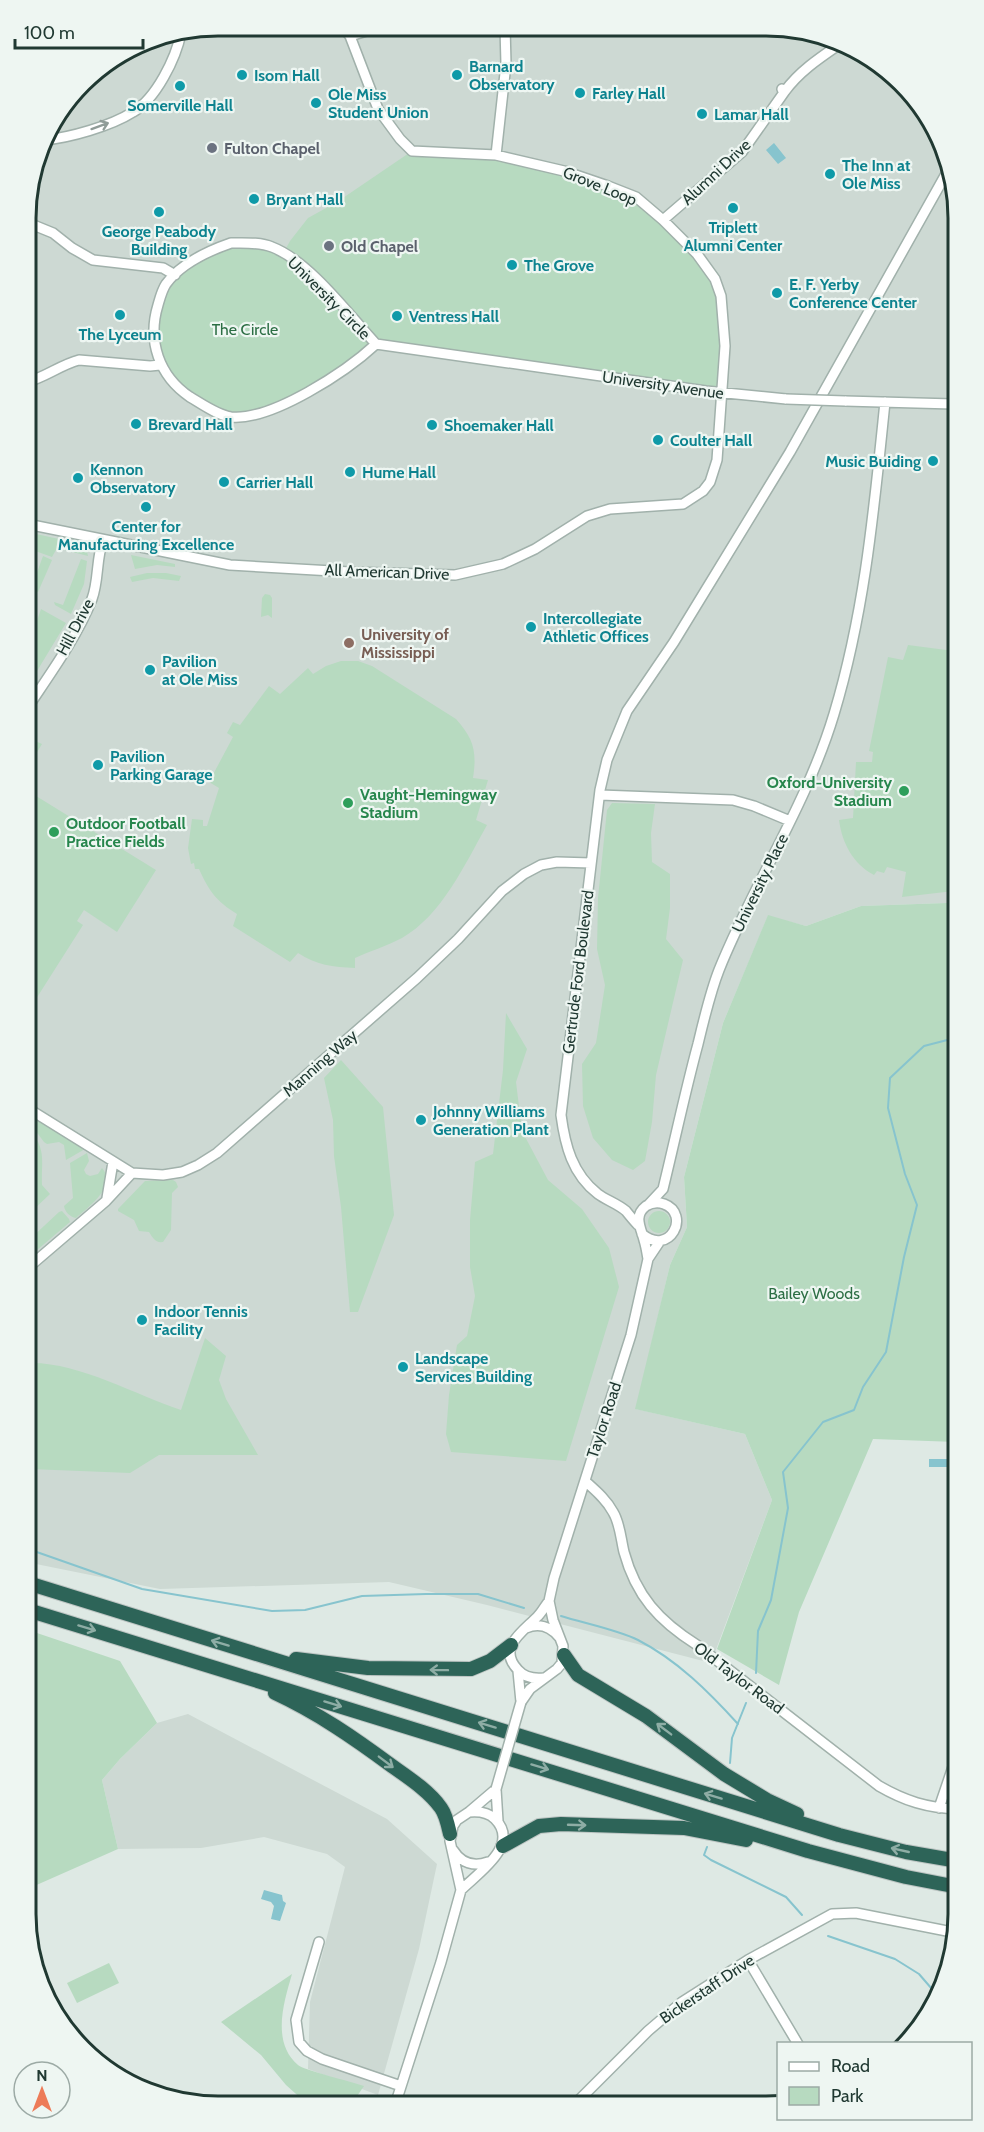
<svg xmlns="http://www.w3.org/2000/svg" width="984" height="2132" font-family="Cabin,sans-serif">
  <rect width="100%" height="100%" fill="#dee9e4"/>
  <path fill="#cdd9d3" d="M218,26L803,29L893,74L932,122L952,168L954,901L946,903L861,906L806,926L768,916L723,1023L684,1177L687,1227L670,1265L636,1409L745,1434L772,1500L711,1663L487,1605L389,1582L160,1589L31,1563L26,205L46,133L91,74L145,40Z
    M188,1714L387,1819L437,1864L419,1949L378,2095L308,2069L310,2002L345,1867L327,1854L264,1837L201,1848L118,1849L102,1780L120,1759L157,1723Z"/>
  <path fill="#b7dac0" d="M412,151L475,153L536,163L636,197L697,254L721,296L723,393L376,344L285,404L230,417L205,407L160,365L155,314L175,275L231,243L284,252L290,241L308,218L337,202Z
    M27,532L82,544L86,546L88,556L57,548L52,557L27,548Z
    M131,555L175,564V567L157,565L135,569Z
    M43,556L52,560L38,592L31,589Z
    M81,559L87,561L84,584L71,614L55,605L54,602L63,605Z
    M147,573H166L181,576L179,581L153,578L132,582L130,577Z
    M265,594L270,595L272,598V618L268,615L261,617L262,598Z
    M41,609L66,623L28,686V647Z
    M908,645L954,651V891L902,897L906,872L887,867L884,873L877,871L874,875C853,864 842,843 839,820L853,818L856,762H872L873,752L869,751L888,657L903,660Z
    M341,661H358L372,666L456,719C474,739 477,752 473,778L488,780L476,820L487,825C465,864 442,915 402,938C387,946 370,951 355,958V968C333,967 316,965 298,953L290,962L233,926L237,914C216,901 209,891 199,869H195L194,863L191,864L188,848L192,819L203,820V826H207L219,788L209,782L233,737L227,733L233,722L240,725L269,686L280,694L308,668L313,674L326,666Z
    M31,739L42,744L28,767V744Z
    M28,791L156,870L117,932L84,910L77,921L83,925L29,1010Z
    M612,803L655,804L651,833L652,862L670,874V908L666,939L683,960L656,1075L652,1122L645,1161L633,1170L612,1160L593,1138L583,1106L582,1064L596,1043L605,985L597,949L598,898L607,810Z
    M954,901L956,1442L873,1439L799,1612L779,1685L717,1649L772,1500L745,1434L635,1409L670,1265L687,1227L684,1177L723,1023L768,915L806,926L861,906L946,903Z
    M506,1013L527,1049L516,1082L522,1131L548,1180L582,1209L609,1248L619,1287L566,1461L451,1452L446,1434L449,1395L457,1345L467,1336L475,1296L470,1267V1220L475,1162L493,1154L503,1070Z
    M341,1060L383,1107L394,1215L358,1312H350L341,1207L334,1156L333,1120L324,1078Z
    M29,1113L83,1147L85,1149L66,1160L64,1145L59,1142L47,1144L44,1142L29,1122Z
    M29,1128C47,1151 41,1159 42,1185L50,1194L30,1213Z
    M87,1153L89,1161L84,1170L86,1174L90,1176L98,1174L102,1168C118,1186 88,1207 76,1218C70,1217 65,1212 64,1206L73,1198L70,1163Z
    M173,1180L176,1182L178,1187L172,1193L171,1230L163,1242C155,1243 153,1238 149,1232L139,1231L134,1220L118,1211V1209L145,1181Z
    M648 1222a11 11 0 1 1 22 0a11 11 0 1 1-22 0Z
    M62,1211L69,1219L70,1222L30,1256V1239L59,1212Z
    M205,1338L226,1356L219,1380L226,1399L258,1455H159L130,1473L30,1469V1363C78,1362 136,1395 181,1410Z
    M31,1631L120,1661L157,1723L120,1759L102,1780L118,1849L32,1887Z
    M109,1963L119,1983L77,2003L67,1983Z
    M292,1974C284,2002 271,2042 298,2065C303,2070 353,2082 364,2086L353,2102H305L286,2085L261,2055L221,2022Z"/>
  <path fill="#87c4ce" d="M774,143L786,158L778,164L766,150Z
    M929,1459H948V1467H929Z
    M264,1890L282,1895L283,1901L286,1903L280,1921L271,1919L274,1906L271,1902L261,1899Z"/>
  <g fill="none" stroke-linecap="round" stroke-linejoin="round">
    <path stroke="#87c4ce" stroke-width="2" d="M31,1550L142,1589L272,1611L305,1610L362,1596L426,1594H478L524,1608
      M561,1616C583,1623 618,1630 638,1640C677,1660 709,1692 738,1724
      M756,1673L758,1631L771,1600L788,1508L783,1472L823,1422L854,1410L863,1387L886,1352L904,1257L917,1205L905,1174L888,1108L890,1078L924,1046L955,1038
      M730,1763L732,1738L746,1703
      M707,1847L704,1855L711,1860L786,1897L802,1915
      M828,1936L895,1959L919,1974L938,1996"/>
    <defs>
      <path id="minor" d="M350,36L380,27
        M782,89L785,91C799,72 818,59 837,46
        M44,140C69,138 111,126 133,112C156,99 176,58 181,33
        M496,155L506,64L505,27
        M663,220L742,152L785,91
        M26,222L53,233L72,248L93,260L163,268L175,275
        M231,243C245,243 260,242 272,247C309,261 349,315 376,344C347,371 272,421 231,417C217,415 202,404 190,397C159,376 147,341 158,305C160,298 162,290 166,284C181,263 208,251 231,243Z
        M376,344L706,391L786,399
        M27,382C46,377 60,365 79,360L150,366L160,365
        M845,401L953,404
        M27,524L230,565L350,572L455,575L503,564L535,549L587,516L610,509L683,504L703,491L710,482L717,460L725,346L721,296L715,279L697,254L663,220L636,197L608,186L564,171L496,155L412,151L400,139L378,109L350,36L342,26
        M28,707C50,674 77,637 92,599C99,580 96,559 103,540
        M600,795L733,800L754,806L790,821
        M29,1109L132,1173L163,1175L182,1172L198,1165L217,1153L417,978L458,939L502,891L524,874L541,865L557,862L591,863
        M107,1198L113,1162
        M649,1204L663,1189C675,1140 685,1092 698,1044C704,1019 710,993 719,970C754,883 807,804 834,714C865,611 874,509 885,402
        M638,1225C634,1221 630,1216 626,1211C618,1204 606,1200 598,1194C572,1174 565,1145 561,1115L600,790L607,760L627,711L674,642L790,452L951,165
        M642,1234C670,1257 691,1214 664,1204C658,1202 651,1203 646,1206C633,1216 641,1228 644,1240C646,1246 647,1253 648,1259
        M30,1266L106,1201L132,1173
        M585,1481C595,1490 606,1499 613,1512C620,1523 621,1540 624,1552C636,1596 659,1621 697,1645L879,1786C905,1801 927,1808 958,1809
        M526,1628C538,1623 550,1626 559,1637
        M518,1671L521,1702
        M544,1678C535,1679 525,1678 518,1670C496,1647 524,1631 538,1616C542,1612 545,1606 549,1601
        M521,1702L530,1689L557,1669L562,1663L563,1646L553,1620L549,1601L554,1578L631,1335L648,1259L660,1241
        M496,1789L498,1821
        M939,1808L957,1755
        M453,1850C461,1863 474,1867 488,1862
        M461,1890C478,1873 521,1845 495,1819C488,1812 479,1811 469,1812
        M319,1942L296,2020L299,2042L307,2051L322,2059L401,2086
        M748,1960L798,2044
        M578,2101L648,2031L682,2002L748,1960L832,1914L856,1913L957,1933
        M396,2102L441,1962L461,1890L450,1841L453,1826L457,1820L469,1812L496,1789"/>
      <path id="highway" d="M31,1584L839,1835L906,1852L958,1861
        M31,1611L808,1851L906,1877L958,1887
        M564,1655L578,1675L646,1716L724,1774L767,1800L797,1814
        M296,1659L368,1668L471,1669L490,1661L511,1645
        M275,1693C318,1713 354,1738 392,1766C409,1778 429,1791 441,1808C446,1815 448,1825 450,1834
        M503,1846L539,1826L561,1824L684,1828L746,1840"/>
    </defs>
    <use href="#minor" stroke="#a1b1ab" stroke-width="12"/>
    <use href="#highway" stroke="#bcc4c2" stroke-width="16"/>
    <use href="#minor" stroke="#fff" stroke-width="9"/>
    <use href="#highway" stroke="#2d6458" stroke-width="14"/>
    <defs>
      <path id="minor-bridge" d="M786,399L845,401
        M496,1789L521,1702"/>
    </defs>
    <use href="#minor-bridge" stroke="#a1b1ab" stroke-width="12" stroke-linecap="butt"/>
    <use href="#minor-bridge" stroke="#fff" stroke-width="9"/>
  </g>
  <defs><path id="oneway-shaft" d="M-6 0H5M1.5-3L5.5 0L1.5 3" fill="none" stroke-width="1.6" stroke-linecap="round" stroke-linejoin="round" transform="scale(1.5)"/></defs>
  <use stroke="#909c98" href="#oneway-shaft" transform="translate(100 126) rotate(-20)"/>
  <g stroke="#8eada5">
    <use href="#oneway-shaft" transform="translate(87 1628) rotate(17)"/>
    <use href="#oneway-shaft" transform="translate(220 1643) rotate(-163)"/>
    <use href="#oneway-shaft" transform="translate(439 1670) rotate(-179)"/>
    <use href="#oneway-shaft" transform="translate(333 1704) rotate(17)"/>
    <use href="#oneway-shaft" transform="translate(487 1725) rotate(-163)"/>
    <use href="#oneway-shaft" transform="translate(664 1729) rotate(-143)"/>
    <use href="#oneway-shaft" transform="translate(386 1762) rotate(37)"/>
    <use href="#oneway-shaft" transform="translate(540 1767) rotate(17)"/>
    <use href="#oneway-shaft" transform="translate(713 1796) rotate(-163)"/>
    <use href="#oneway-shaft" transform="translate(577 1825) rotate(2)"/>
    <use href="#oneway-shaft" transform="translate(900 1850) rotate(-167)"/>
  </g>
  <g fill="#0f9aa8" stroke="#eef6f2" stroke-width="2">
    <circle cx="242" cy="75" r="6"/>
    <circle cx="457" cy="75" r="6"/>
    <circle cx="180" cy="86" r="6"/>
    <circle cx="580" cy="93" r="6"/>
    <circle cx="316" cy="103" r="6"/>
    <circle cx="702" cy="114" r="6"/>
    <circle cx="830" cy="174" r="6"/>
    <circle cx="254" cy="199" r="6"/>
    <circle cx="733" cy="208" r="6"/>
    <circle cx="159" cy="212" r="6"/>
    <circle cx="512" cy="265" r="6"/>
    <circle cx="777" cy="293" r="6"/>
    <circle cx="120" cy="315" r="6"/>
    <circle cx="397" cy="316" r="6"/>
    <circle cx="136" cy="424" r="6"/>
    <circle cx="432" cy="425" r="6"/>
    <circle cx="658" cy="440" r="6"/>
    <circle cx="933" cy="461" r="6"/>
    <circle cx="350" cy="472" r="6"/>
    <circle cx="78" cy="478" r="6"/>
    <circle cx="224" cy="482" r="6"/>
    <circle cx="146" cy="507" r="6"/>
    <circle cx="531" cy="627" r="6"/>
    <circle cx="150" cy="670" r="6"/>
    <circle cx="98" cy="765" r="6"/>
    <circle cx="421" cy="1120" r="6"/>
    <circle cx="142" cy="1320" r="6"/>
    <circle cx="403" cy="1367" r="6"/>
  </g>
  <g fill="#6b7280" stroke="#eef6f2" stroke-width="2">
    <circle cx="212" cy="148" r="6"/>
    <circle cx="329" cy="246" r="6"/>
  </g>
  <circle fill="#8d6e63" stroke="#eef6f2" stroke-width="2" cx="349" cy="643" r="6"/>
  <g fill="#2e9e5b" stroke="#eef6f2" stroke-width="2">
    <circle cx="904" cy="791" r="6"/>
    <circle cx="348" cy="803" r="6"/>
    <circle cx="54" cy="832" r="6"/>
  </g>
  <g text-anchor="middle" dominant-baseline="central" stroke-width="4.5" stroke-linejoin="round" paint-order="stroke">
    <g font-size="16" font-weight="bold" fill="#0d838f" stroke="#eef6f2" text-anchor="start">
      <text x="469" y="66">Barnard<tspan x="469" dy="18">Observatory</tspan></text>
      <text x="254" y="75">Isom Hall</text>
      <text x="592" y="93">Farley Hall</text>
      <text x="328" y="94">Ole Miss<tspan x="328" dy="18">Student Union</tspan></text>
      <text x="180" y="105" text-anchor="middle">Somerville Hall</text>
      <text x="714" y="114">Lamar Hall</text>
      <text x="842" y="165">The Inn at<tspan x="842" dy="18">Ole Miss</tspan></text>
      <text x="266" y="199">Bryant Hall</text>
      <text x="733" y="227" text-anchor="middle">Triplett<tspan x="733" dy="18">Alumni Center</tspan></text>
      <text x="159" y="231" text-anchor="middle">George Peabody<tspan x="159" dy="18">Building</tspan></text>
      <text x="524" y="265">The Grove</text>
      <text x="789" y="284">E. F. Yerby<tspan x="789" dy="18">Conference Center</tspan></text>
      <text x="409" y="316">Ventress Hall</text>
      <text x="120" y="334" text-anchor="middle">The Lyceum</text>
      <text x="148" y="424">Brevard Hall</text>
      <text x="444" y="425">Shoemaker Hall</text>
      <text x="670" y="440">Coulter Hall</text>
      <text x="921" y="461" text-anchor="end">Music Buiding</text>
      <text x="90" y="469">Kennon<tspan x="90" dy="18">Observatory</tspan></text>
      <text x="362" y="472">Hume Hall</text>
      <text x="236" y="482">Carrier Hall</text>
      <text x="146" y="526" text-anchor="middle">Center for<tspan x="146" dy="18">Manufacturing Excellence</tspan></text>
      <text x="543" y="618">Intercollegiate<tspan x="543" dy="18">Athletic Offices</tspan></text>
      <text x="162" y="661">Pavilion<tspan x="162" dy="18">at Ole Miss</tspan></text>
      <text x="110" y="756">Pavilion<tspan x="110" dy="18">Parking Garage</tspan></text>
      <text x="433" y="1111">Johnny Williams<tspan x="433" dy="18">Generation Plant</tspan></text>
      <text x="154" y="1311">Indoor Tennis<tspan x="154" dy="18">Facility</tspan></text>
      <text x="415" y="1358">Landscape<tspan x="415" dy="18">Services Building</tspan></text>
    </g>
    <g font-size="16" font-weight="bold" fill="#5b616d" stroke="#eef6f2" text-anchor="start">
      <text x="224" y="148">Fulton Chapel</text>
      <text x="341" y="246">Old Chapel</text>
    </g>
    <g font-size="16" fill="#203932" stroke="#eef6f2">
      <text transform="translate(716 172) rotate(-43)">Alumni Drive</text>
      <text transform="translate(600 186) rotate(22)">Grove Loop</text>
      <text transform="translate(329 298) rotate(45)">University Circle</text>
      <text transform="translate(663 385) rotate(8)">University Avenue</text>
      <text transform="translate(387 572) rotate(2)">All American Drive</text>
      <text transform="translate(75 627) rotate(-62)">Hill Drive</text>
      <text transform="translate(760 883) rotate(-64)">University Place</text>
      <text transform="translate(578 972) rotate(-83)">Gertrude Ford Boulevard</text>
      <text transform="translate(320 1063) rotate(-41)">Manning Way</text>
      <text transform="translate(604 1420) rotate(-72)">Taylor Road</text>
      <text transform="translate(739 1678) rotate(37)">Old Taylor Road</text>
      <text transform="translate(707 1989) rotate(-34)">Bickerstaff Drive</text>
    </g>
    <g font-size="16" fill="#2c6e44" stroke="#eef6f2">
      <text x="245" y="329">The Circle</text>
      <text x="814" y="1293">Bailey Woods</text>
    </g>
    <g font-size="16" font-weight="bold" fill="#785e54" stroke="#eef6f2" text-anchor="start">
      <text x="361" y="634">University of<tspan x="361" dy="18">Mississippi</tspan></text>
    </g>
    <g font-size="16" font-weight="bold" fill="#27864d" stroke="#eef6f2" text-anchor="start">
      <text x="892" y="782" text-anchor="end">Oxford-University<tspan x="892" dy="18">Stadium</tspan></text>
      <text x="360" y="794">Vaught-Hemingway<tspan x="360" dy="18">Stadium</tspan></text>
      <text x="66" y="823">Outdoor Football<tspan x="66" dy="18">Practice Fields</tspan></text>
    </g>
  </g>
  <path d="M0 0H984V2132H0ZM218 36H766A182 182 0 0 1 948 218V1914A182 182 0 0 1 766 2096H218A182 182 0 0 1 36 1914V218A182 182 0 0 1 218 36Z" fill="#eef6f2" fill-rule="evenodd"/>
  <path fill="none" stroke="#203932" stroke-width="3" d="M218 36H766A182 182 0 0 1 948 218V1914A182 182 0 0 1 766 2096H218A182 182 0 0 1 36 1914V218A182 182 0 0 1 218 36Z"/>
  <rect x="777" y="2042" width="195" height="78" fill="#eef6f2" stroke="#9caaa5" stroke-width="1.5"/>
  <rect x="789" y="2062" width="30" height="9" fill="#ffffff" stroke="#9caaa5" stroke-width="1.5"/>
  <text x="831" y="2072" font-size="18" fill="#203932">Road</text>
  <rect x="789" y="2087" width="30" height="18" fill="#b7dac0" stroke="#9caaa5" stroke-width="1.5"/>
  <text x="831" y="2102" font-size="18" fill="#203932">Park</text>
  <g transform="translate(42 2090)"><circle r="28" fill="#eef6f2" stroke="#9caaa5" stroke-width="1.5"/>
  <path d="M0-4.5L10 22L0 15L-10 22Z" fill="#ed7b58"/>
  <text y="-9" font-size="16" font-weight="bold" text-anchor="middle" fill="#203932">N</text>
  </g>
  <path d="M15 39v9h128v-9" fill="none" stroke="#203932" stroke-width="3"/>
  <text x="24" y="39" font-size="18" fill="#203932" stroke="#eef6f2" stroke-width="4.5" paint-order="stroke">100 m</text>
</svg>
